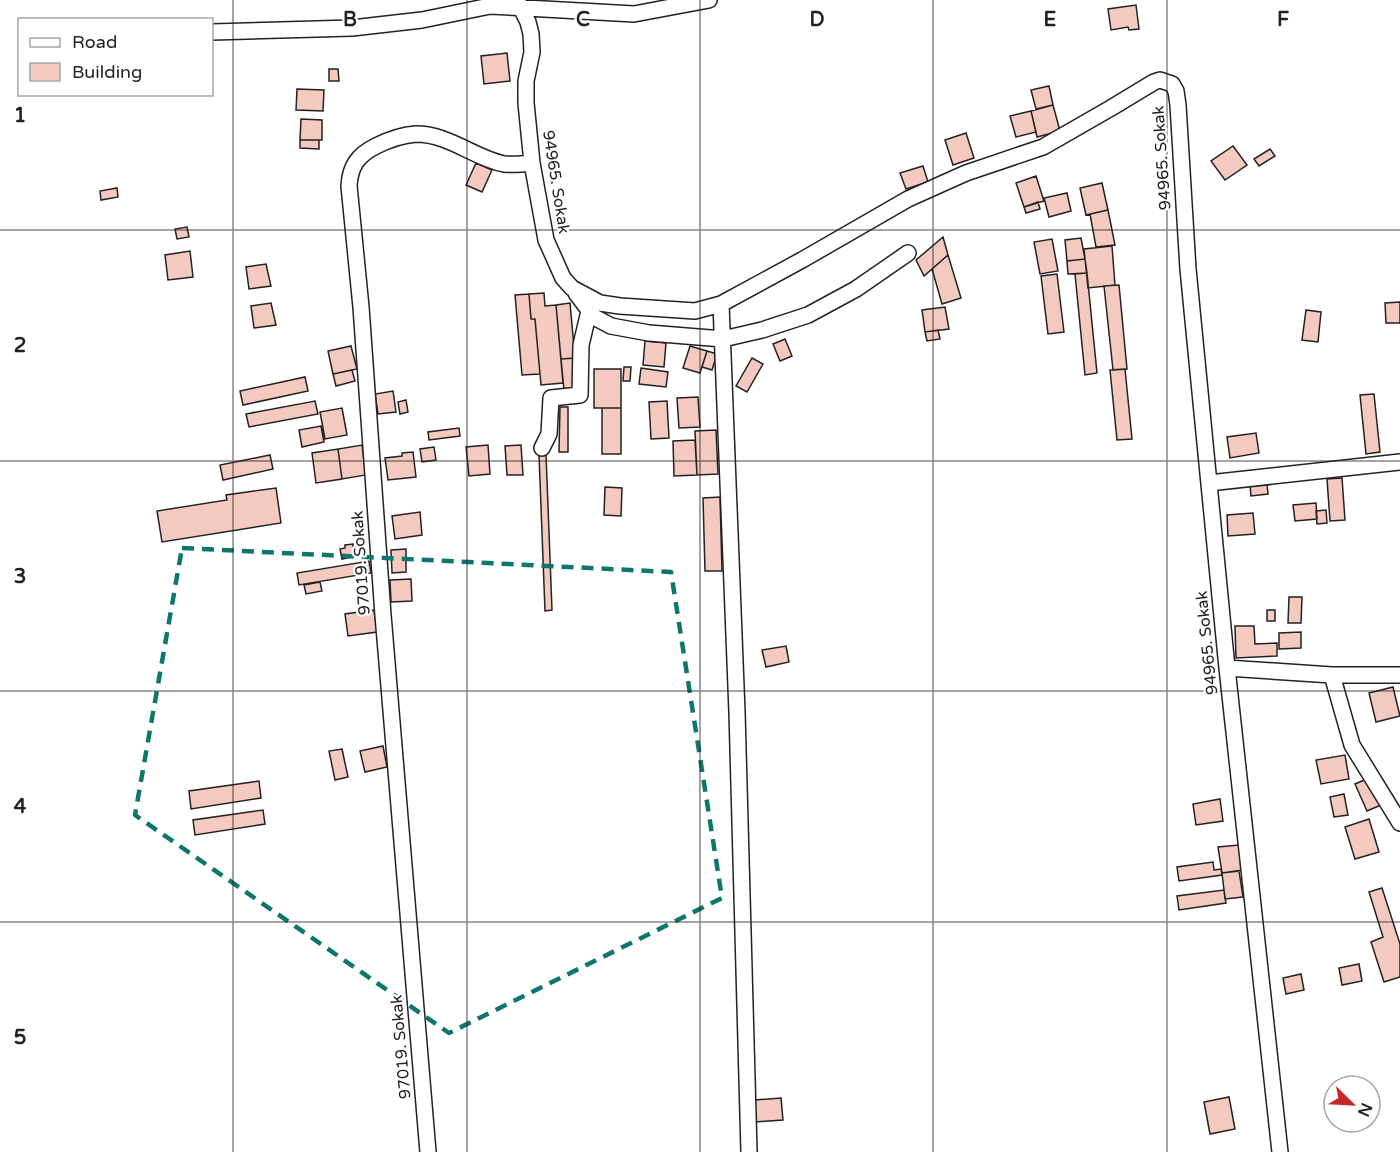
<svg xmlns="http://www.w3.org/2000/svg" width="1400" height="1152" font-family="'Varela Round',sans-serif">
  <rect width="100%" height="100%" fill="#fff"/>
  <path fill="#f3c9c0" stroke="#222" stroke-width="1.5" d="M1136,5L1139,29L1129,30L1128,27L1111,30L1108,9Z
    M507,53L510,81L484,84L481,56Z
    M329,69H338L339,81H329Z
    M1049,86L1053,105L1036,109L1031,90Z
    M297,89L324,90L323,111L296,110Z
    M1053,105L1060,131L1037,137L1031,111Z
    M1031,111L1036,132L1016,137L1010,116Z
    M301,119L322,120V140H300Z
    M966,133L974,158L953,165L945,140Z
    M300,140H319V149L300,148Z
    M1233,146L1247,165L1225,180L1211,161Z
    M1270,149L1275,156L1259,166L1254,159Z
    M476,163L492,170L482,192L466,185Z
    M923,166L928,182L906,189L900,173Z
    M1036,176L1044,201L1024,207L1016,183Z
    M1102,183L1108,210L1086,215L1080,188Z
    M117,188L118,197L101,200L100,191Z
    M1067,193L1071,211L1049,217L1044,198Z
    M1038,202L1040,209L1026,213L1024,207Z
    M1108,210L1115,245L1096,247L1090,214Z
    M187,227L189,237L177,239L175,229Z
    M943,237L948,255L924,276L916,260Z
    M1081,238L1085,259L1067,261L1065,240Z
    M1052,239L1058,271L1040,274L1034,242Z
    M1112,246L1115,285L1088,288L1084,249Z
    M190,251L193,277L168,280L165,255Z
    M948,255L961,298L942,304L932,269Z
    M1085,259L1087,273L1068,274L1067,261Z
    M266,264L271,286L249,289L246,267Z
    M1087,273L1097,373L1085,375L1075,274Z
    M1057,274L1064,332L1048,334L1041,276Z
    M1119,285L1127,369L1113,370L1104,286Z
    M544,293L545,306L556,305L563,383L541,385L535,319H531L529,294Z
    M529,294L531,319H535L540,374L522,375L515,295Z
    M1400,302V323H1386L1385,303Z
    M271,303L276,325L254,328L251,306Z
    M570,303L575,358L561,359L556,305Z
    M945,307L949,329L925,332L922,310Z
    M1306,310L1321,312L1318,342L1302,340Z
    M938,330L940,339L927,341L925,332Z
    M785,339L792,356L780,361L773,344Z
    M645,341L666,343L664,367L643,365Z
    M351,346L357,369L333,374L328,351Z
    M690,346L707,351L700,373L683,368Z
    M707,351L717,354L712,370L702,367Z
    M575,358L578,389L564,390L561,359Z
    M752,358L763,364L747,392L736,386Z
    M624,367H631L630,381H623Z
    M641,368L668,372L666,387L639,384Z
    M594,369H621V408H594Z
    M1125,369L1132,439L1117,440L1110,370Z
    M352,370L355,381L336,386L333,374Z
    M305,377L308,391L243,405L240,391Z
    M393,391L396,412L378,414L375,394Z
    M1374,394L1380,452L1366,454L1360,395Z
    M698,397L700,427L679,428L677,398Z
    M406,400L408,412L400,414L398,402Z
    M315,401L318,414L249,427L246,414Z
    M667,401L669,438L651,439L649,402Z
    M560,407H568V452H559Z
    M342,408L347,435L325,439L320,412Z
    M602,408H621V454H602Z
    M321,426L324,442L302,447L299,430Z
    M459,428L460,436L429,440L428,432Z
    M716,430L718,474L697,475L695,431Z
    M1256,433L1259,453L1230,458L1227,437Z
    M695,440L697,475L674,476L673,441Z
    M362,445L366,475L342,479L338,449Z
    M488,445L490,474L469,476L466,447Z
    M521,445L523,475H507L505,446Z
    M434,447L436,460L422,462L420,449Z
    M338,449L342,479L316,483L312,453Z
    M413,452L416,477L388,480L385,458L402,456V453Z
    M546,454L552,610L545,611L539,455Z
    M270,455L273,469L223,480L220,465Z
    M1342,478L1345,520L1330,521L1327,479Z
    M1267,484L1268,494L1251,496L1250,486Z
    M605,487L622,488L621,516L604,515Z
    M276,488L281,523L162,542L157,511L227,500L226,495Z
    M720,497L722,571H705L703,498Z
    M1316,503L1317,519L1295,521L1293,505Z
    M1326,510L1327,523L1317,524L1316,511Z
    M420,512L422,535L395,539L392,516Z
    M1253,513L1255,534L1228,536L1227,515Z
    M353,544V547L359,546L361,555L342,559L340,549L345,548V545Z
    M406,549V572L392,573L391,550Z
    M369,561L371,573L299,585L297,573Z
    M411,579L412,601L391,602L390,580Z
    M320,582L322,591L306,594L304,585Z
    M1289,597H1302L1301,623H1288Z
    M374,610L377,632L348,636L345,614Z
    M1267,610H1275V621H1267Z
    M1235,626H1254L1255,644L1277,643V656L1236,658Z
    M1301,632V648L1279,649V633Z
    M786,646L789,662L766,667L762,650Z
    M1393,687L1400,716L1376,722L1369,693Z
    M383,746L387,767L365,772L360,751Z
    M342,749L348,777L335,780L329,751Z
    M1345,755L1349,779L1321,784L1316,760Z
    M1369,778L1381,805L1367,811L1355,784Z
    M259,781L261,798L191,809L189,791Z
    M1344,794L1348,815L1334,817L1330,797Z
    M1220,799L1223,821L1196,825L1193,804Z
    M263,810L265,824L195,835L193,820Z
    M1369,819L1379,852L1355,859L1345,827Z
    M1239,845L1243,870L1222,873L1218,847Z
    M1213,862L1214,870L1221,869L1222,875L1179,881L1177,867Z
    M1239,871L1243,897L1225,899L1222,873Z
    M1382,888L1400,944V977L1384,982L1371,942L1383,937L1369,892Z
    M1224,890L1226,903L1179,910L1177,896Z
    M1359,964L1362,981L1342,985L1339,968Z
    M1301,974L1304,990L1286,994L1283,978Z
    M1229,1097L1235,1129L1210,1134L1204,1102Z
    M781,1098L783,1120L755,1122L754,1100Z"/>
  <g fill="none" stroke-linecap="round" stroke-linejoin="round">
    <defs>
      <path id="minor" d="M517,0L528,22L531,34L532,52L526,81V103L532,163L546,240L563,278L572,288L600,303L620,306L695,311L721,304L802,260L908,199L966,173L1043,147L1111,108L1154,82L1160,80L1172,84L1176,91L1178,105L1188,269L1227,668L1280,1152
        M212,32L352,28L422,20L490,6L634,14L709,0
        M576,293L594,317L611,326L649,333L723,339L762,330L808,315L856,289L908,253
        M721,304L737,712L749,1152
        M542,448L549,434L551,398L580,395L581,345L589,311
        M1209,483L1400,462
        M1227,668L1332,675H1400
        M1332,675L1352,745L1400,823
        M428,1152L383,615L361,307L349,186C350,166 358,155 376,146C388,140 402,135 416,134C449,134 474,158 504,164C514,165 523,164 532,163"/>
    </defs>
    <use href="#minor" stroke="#222" stroke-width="18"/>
    <use href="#minor" stroke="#fff" stroke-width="15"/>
  </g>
  <path fill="none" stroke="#0f766e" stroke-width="4.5" stroke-dasharray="12 8" stroke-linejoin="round" d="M182,548L671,572L722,898L449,1033L135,815Z"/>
  <path fill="none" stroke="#222" stroke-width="1.5" stroke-opacity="0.55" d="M233,0V1152M467,0V1152M700,0V1152M933,0V1152M1167,0V1152M0,230H1400M0,461H1400M0,691H1400M0,922H1400"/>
  <g text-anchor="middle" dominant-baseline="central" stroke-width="4.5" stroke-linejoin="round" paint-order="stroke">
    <g font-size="16" fill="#222" stroke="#fff">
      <text transform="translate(1162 158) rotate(-94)">94965. Sokak</text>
      <text transform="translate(556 182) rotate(81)">94965. Sokak</text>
      <text transform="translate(361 563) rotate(-94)">97019. Sokak</text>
      <text transform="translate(1207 643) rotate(-96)">94965. Sokak</text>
      <text transform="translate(401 1047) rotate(-95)">97019. Sokak</text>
    </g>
  </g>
  <g font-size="20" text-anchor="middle" font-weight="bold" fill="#222" stroke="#fff" stroke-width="4.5" stroke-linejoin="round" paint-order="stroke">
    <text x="350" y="26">B</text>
    <text x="583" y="26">C</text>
    <text x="817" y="26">D</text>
    <text x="1050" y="26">E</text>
    <text x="1283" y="26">F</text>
    <text x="20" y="122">1</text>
    <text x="20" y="352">2</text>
    <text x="20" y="583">3</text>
    <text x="20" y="813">4</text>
    <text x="20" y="1044">5</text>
  </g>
  <rect x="18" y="18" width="195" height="78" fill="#ffffff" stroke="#a7a7a7" stroke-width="1.5"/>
  <rect x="30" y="38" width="30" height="9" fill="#ffffff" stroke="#a7a7a7" stroke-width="1.5"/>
  <text x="72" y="48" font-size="18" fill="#222222">Road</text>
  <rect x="30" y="63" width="30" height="18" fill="#f3c9c0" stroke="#a7a7a7" stroke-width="1.5"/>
  <text x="72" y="78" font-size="18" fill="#222222">Building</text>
  <g transform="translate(1352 1104) rotate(114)"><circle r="28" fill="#ffffff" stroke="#a7a7a7" stroke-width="1.5"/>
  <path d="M0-4.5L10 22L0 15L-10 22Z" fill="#c62828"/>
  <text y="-9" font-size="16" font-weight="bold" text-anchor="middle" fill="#222222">N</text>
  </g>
</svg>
